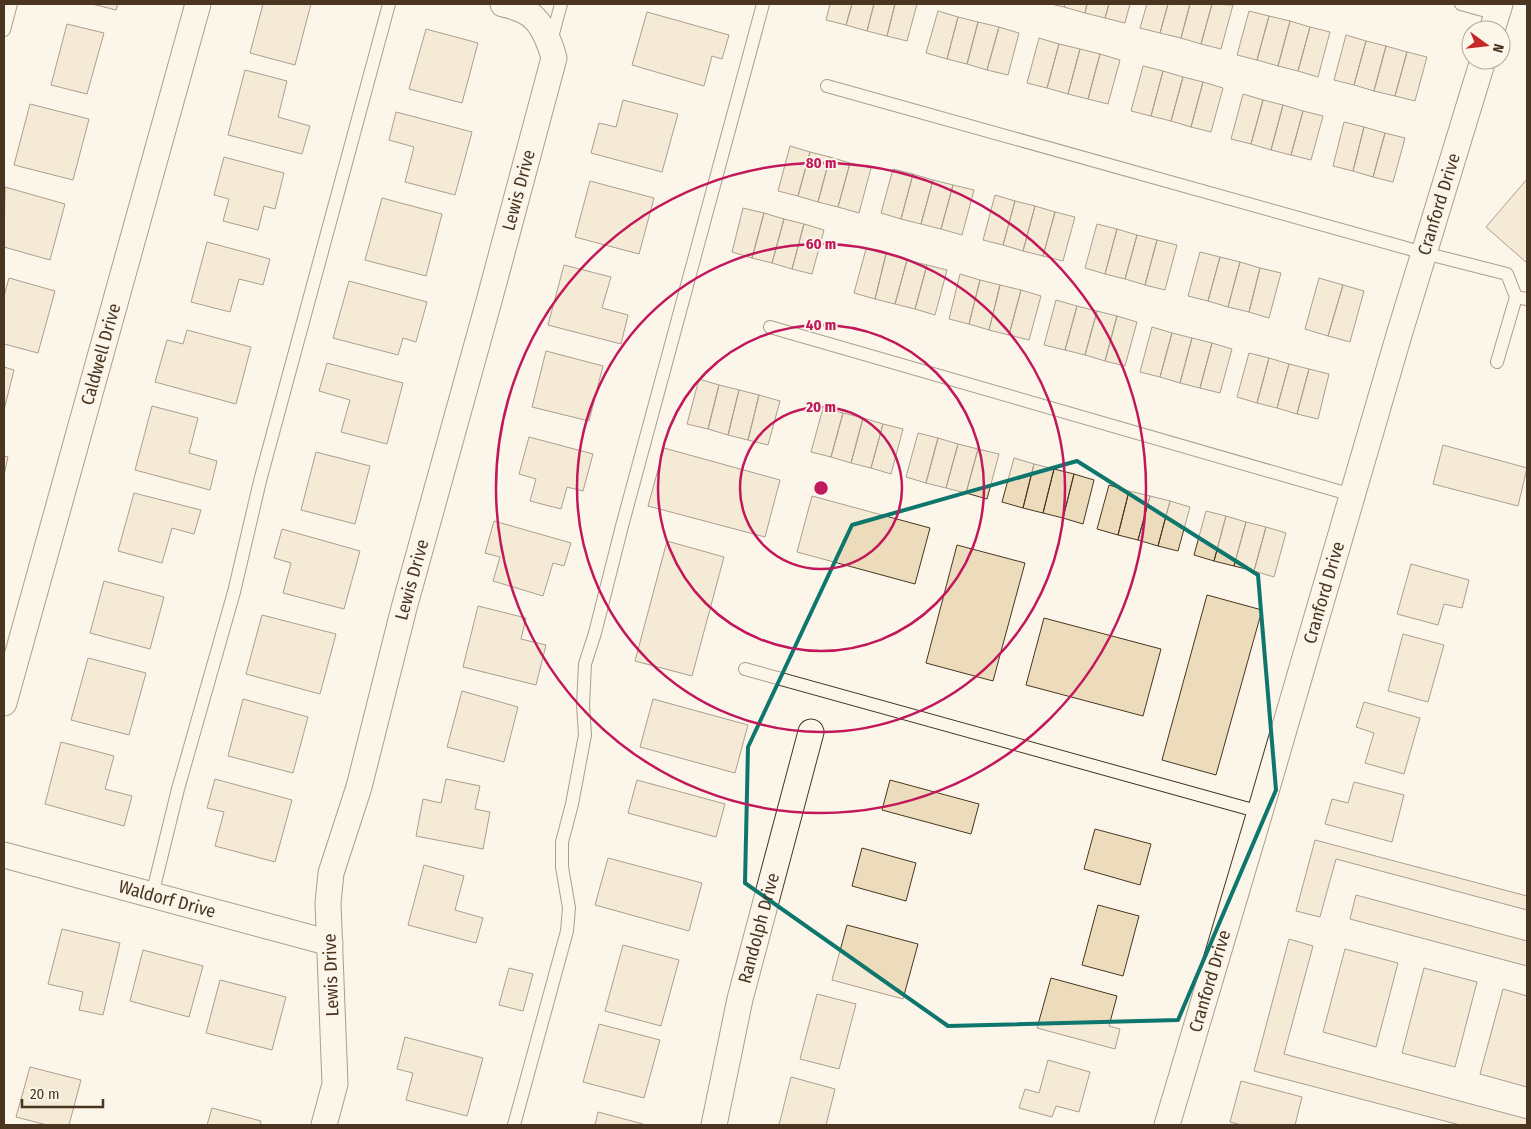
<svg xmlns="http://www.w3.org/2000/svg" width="1531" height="1129" font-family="'Fira Sans Condensed',sans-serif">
  <rect width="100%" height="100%" fill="#fbf6e9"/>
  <path fill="#ecdcbc" stroke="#4a3520" d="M92,4H118L116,10Z
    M263,4H311L295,65L250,53Z
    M830,4H852L846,25L826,20Z
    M852,4H874L867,31L846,25Z
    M874,4H895L887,36L867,31Z
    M895,4H917L907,41L887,36Z
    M1051,4H1065L1064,7Z
    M1065,4H1087L1085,13L1064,7Z
    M1087,4H1109L1105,18L1085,13Z
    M1109,4H1130L1125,23L1105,18Z
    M1147,4H1168L1160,33L1140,28Z
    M1168,4H1190L1181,38L1160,33Z
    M1190,4H1212L1201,44L1181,38Z
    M1212,4L1233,5L1221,49L1201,44Z
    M938,11L958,17L947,59L926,53Z
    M1249,11L1269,16L1257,60L1237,55Z
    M647,12L729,35L722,59L712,56L704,86L632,65Z
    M1269,16L1290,21L1278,66L1257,60Z
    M958,17L978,22L967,64L947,59Z
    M1290,21L1310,27L1298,71L1278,66Z
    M978,22L999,27L987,70L967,64Z
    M67,24L104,33L87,94L51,85Z
    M999,27L1019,33L1008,75L987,70Z
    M1310,27L1330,32L1318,77L1298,71Z
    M426,29L478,43L462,103L409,89Z
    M1346,35L1366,41L1354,85L1334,80Z
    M1039,38L1059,44L1047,88L1027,83Z
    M1366,41L1386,46L1374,91L1354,85Z
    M1059,44L1080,49L1068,94L1047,88Z
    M1386,46L1407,52L1395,96L1374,91Z
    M1080,49L1100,54L1088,99L1068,94Z
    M1407,52L1427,57L1415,101L1395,96Z
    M1100,54L1120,60L1108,104L1088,99Z
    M1143,66L1163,71L1151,116L1131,111Z
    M245,70L287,81L278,117L310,126L302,154L228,135Z
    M1163,71L1183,77L1171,121L1151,116Z
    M1183,77L1203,82L1191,127L1171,121Z
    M1203,82L1223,88L1211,132L1191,127Z
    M1243,94L1263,100L1251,144L1231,139Z
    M623,100L678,114L662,172L591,153L599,123L616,127Z
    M1263,100L1283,105L1271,150L1251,144Z
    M30,104L89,119L73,180L14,165Z
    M1283,105L1303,111L1291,155L1271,150Z
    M1303,111L1323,116L1311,160L1291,155Z
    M396,112L472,132L455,195L405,182L414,147L389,140Z
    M1344,122L1364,127L1353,171L1333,166Z
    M1364,127L1385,133L1373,177L1353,171Z
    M1385,133L1405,138L1393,182L1373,177Z
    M790,146L810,152L798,196L778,191Z
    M810,152L830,157L818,202L798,196Z
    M224,157L284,173L275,209L264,206L258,230L223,221L229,199L214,195Z
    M830,157L850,163L838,207L818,202Z
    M850,163L871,168L859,213L838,207Z
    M893,169L913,174L901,219L881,213Z
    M913,174L933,180L921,224L901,219Z
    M1527,179V263L1486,227Z
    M933,180L953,185L941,229L921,224Z
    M590,181L654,198L639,254L575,237Z
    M953,185L974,190L962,235L941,229Z
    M5,187L65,204L50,260L4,247Z
    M995,195L1015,201L1003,245L983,240Z
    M382,198L442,214L426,276L365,260Z
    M1015,201L1035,206L1023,251L1003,245Z
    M1035,206L1055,212L1043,256L1023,251Z
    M743,208L764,213L752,258L732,252Z
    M1055,212L1075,217L1063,261L1043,256Z
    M764,213L784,219L772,263L752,258Z
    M784,219L804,224L792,269L772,263Z
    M804,224L824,230L812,274L792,269Z
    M1097,224L1117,229L1105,274L1085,268Z
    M1117,229L1137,235L1125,279L1105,274Z
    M1137,235L1157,240L1145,285L1125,279Z
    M1157,240L1177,245L1165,290L1145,285Z
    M207,242L270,259L263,285L239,279L230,312L191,302Z
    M866,249L886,254L875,299L854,293Z
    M1200,252L1220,257L1208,301L1188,296Z
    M886,254L907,260L895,304L875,299Z
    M1220,257L1240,262L1228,307L1208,301Z
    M907,260L927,265L915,309L895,304Z
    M1240,262L1260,268L1249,312L1228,307Z
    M564,265L611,277L602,308L628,315L621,344L548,325Z
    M927,265L947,270L935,315L915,309Z
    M1260,268L1281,273L1269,318L1249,312Z
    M960,274L980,280L969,324L949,319Z
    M9,278L55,291L38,353L4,344V296Z
    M1319,278L1343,285L1328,336L1305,329Z
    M980,280L1000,285L989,330L969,324Z
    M349,281L427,302L416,342L403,338L398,355L333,338Z
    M1000,285L1021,290L1009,335L989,330Z
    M1343,285L1364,291L1350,342L1328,336Z
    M1021,290L1041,296L1029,340L1009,335Z
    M1056,300L1077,306L1065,350L1044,345Z
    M1077,306L1097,311L1085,355L1065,350Z
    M1097,311L1117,316L1105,361L1085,355Z
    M1117,316L1137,322L1125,366L1105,361Z
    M1152,327L1172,333L1160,377L1140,372Z
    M187,330L251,347L236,404L155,382L167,340L183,344Z
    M1172,333L1192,338L1180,383L1160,377Z
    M1192,338L1212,343L1200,388L1180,383Z
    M1212,343L1232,349L1220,393L1200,388Z
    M546,351L603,366L589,421L532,407Z
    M1249,353L1269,358L1257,403L1237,397Z
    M1269,358L1289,364L1277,408L1257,403Z
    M327,363L403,383L387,444L341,432L350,400L319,391Z
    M1289,364L1309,369L1297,414L1277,408Z
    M4,367L14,370L4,410Z
    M1309,369L1329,374L1318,419L1297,414Z
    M699,379L719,385L708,429L687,424Z
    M719,385L739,390L728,435L708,429Z
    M739,390L759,395L748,440L728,435Z
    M759,395L780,401L768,445L748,440Z
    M152,406L198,418L189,453L217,461L210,490L135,470Z
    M823,408L843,413L831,457L811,452Z
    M843,413L863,418L851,463L831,457Z
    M863,418L883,424L871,468L851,463Z
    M883,424L903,429L891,474L871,468Z
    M918,433L938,438L926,483L906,477Z
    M529,437L593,454L583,491L567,487L561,509L530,501L536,479L519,474Z
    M938,438L958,444L946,488L926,483Z
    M958,444L978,449L966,493L946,488Z
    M1443,445L1527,468L1518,506L1433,484Z
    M664,448L780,480L765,537L648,506Z
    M978,449L999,454L987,499L966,493Z
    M316,452L370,466L355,524L301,510Z
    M4,456L8,457L4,475Z
    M1014,458L1034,464L1023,508L1002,502Z
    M1034,464L1054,469L1043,513L1023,508Z
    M1054,469L1074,474L1063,518L1043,513Z
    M1074,474L1094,480L1083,524L1063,518Z
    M1109,485L1129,491L1118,535L1097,529Z
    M1129,491L1150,496L1138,540L1118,535Z
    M134,493L201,510L194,534L172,528L162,563L118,551Z
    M812,496L930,528L915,584L797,552Z
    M1150,496L1170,501L1158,546L1138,540Z
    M1170,501L1190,507L1178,551L1158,546Z
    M1206,511L1226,516L1214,561L1194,555Z
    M1226,516L1246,522L1234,566L1214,561Z
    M494,521L571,543L564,566L553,563L543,596L493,581L500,557L485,553Z
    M1246,522L1266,527L1254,571L1234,566Z
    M1266,527L1286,533L1274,577L1254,571Z
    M282,529L360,551L344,609L283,593L291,563L274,558Z
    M667,541L724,557L692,676L635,661Z
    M957,545L1025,563L993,681L926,663Z
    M1411,564L1469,580L1462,608L1444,604L1438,625L1397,614Z
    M104,581L164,597L150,649L90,633Z
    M1207,595L1262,610L1216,775L1162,760Z
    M478,606L526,618L521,639L546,645L536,685L463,667Z
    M262,615L336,634L320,694L246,674Z
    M1044,618L1161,649L1143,716L1026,685Z
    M1403,634L1444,645L1428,702L1388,691Z
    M88,658L146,673L129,735L71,720Z
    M462,691L518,707L504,762L447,747Z
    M243,699L308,717L293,773L228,756Z
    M653,699L748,725L735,773L640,747Z
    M1364,702L1420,718L1404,774L1365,763L1374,733L1356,727Z
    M61,742L114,756L105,789L132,796L124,826L45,804Z
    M215,779L292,800L275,862L215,846L224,812L207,808Z
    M446,779L480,786L475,809L490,812L483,849L416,836L423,799L441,803Z
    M637,780L725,804L716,837L628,813Z
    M890,780L979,804L971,834L882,810Z
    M1354,782L1404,795L1392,842L1325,824L1332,799L1348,803Z
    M1095,829L1151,844L1140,885L1084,869Z
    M1315,840L1527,896V910L1336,859L1320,917L1296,911Z
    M862,848L916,863L906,901L852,886Z
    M608,858L702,883L689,931L595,905Z
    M424,865L464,876L455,910L483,918L476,943L408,925Z
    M1356,895L1527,941V966L1350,919Z
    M1098,905L1139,916L1123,976L1082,965Z
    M847,925L918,944L903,999L832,980Z
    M62,929L120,943L103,1015L79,1010L83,992L48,984Z
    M1289,939L1313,946L1284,1054L1527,1119V1125H1460L1254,1071Z
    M623,945L679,960L661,1026L605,1011Z
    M1345,949L1398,963L1376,1047L1323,1032Z
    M143,950L203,966L189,1017L130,1001Z
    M509,968L533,974L523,1011L499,1005Z
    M1424,968L1477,982L1455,1067L1402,1053Z
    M1051,978L1117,996L1109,1026L1120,1029L1115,1049L1037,1028Z
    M220,980L286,997L272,1050L206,1033Z
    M1503,989L1527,996V1087L1480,1074Z
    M817,994L856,1004L839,1069L800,1059Z
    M599,1024L660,1040L644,1098L583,1082Z
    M405,1037L483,1058L467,1116L406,1100L413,1073L397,1069Z
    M1048,1060L1090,1072L1079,1112L1056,1106L1052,1117L1019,1108L1025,1089L1039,1093Z
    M30,1067L81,1080L69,1125H47L16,1117Z
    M791,1077L835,1089L826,1125H779Z
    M1241,1081L1302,1097L1295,1125H1242L1230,1122Z
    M212,1108L261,1121L260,1125H207Z
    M598,1112L643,1124V1125H595Z"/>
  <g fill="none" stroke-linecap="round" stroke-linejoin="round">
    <defs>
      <path id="service" d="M1461,4L1497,14
        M4,30L11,4
        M551,41L561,4
        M827,86L1424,253L1507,274L1516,297L1527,299
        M770,327L1352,495
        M1497,362L1516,297
        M745,669L1260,812
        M152,895L178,789L234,592L260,481L389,4
        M514,1125L567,931L569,908L562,867V842L572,804L585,735L583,705L585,664L595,633L622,526L763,4"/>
      <g id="minor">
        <path d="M1492,30L1500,4"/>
        <path id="s1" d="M4,703L198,4"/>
        <path id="s2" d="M4,855L330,943"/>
        <path id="s3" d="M324,1125L335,1084L328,903L331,873L359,787L404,608L489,301L554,58C551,46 544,28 535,19C528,11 513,6 503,4"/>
        <path id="s4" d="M714,1125L740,999L811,732"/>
        <path id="s5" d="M1167,1125L1260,812L1399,335L1483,60"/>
      </g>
    </defs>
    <use href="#service" stroke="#4a3520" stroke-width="14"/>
    <use href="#minor" stroke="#4a3520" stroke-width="27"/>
    <use href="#service" stroke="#fbf6e9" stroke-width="12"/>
    <use href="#minor" stroke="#fbf6e9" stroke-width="25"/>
  </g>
  <path d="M0 0H1531V1129H0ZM1077,461L1258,575L1276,790L1178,1020L948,1026L745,883L748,747L852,525Z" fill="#fbf6e9" fill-opacity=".55" fill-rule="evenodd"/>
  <path fill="none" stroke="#0f766e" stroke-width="4" stroke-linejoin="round" d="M1077,461L1258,575L1276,790L1178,1020L948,1026L745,883L748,747L852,525Z"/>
  <g fill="none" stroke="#c2185b" stroke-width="2.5">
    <circle cx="821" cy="488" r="81"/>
    <circle cx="821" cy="488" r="163"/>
    <circle cx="821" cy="488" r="244"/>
    <circle cx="821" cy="488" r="325"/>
  </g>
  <g text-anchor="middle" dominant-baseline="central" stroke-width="4" stroke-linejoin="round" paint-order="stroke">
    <g font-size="18" fill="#4a3520" stroke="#fbf6e9">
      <text stroke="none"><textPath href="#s3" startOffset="962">Lewis Drive</textPath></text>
      <text stroke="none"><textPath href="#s5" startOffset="960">Cranford Drive</textPath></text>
      <text stroke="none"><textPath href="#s1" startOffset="362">Caldwell Drive</textPath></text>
      <text stroke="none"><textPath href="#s3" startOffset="558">Lewis Drive</textPath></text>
      <text stroke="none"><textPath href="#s5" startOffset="555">Cranford Drive</textPath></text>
      <text stroke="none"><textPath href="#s2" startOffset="169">Waldorf Drive</textPath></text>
      <text stroke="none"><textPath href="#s4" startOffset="202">Randolph Drive</textPath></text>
      <text transform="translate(331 975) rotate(-92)">Lewis Drive</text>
      <text stroke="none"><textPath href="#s5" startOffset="150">Cranford Drive</textPath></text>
    </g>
  </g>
  <circle cx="821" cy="488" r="8" fill="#c2185b" stroke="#fbf6e9" stroke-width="2.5"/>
  <g font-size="15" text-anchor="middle" font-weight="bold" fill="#c2185b" stroke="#fbf6e9" stroke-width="4" stroke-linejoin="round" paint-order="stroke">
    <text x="821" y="168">80 m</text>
    <text x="821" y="249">60 m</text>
    <text x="821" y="330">40 m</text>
    <text x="821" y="412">20 m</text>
  </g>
  <rect width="1531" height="1129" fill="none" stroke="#4a3520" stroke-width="10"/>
  <g transform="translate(1486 45) rotate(105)"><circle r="24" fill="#fbf6e9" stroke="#b4a999"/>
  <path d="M0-4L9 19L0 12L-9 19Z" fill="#c62828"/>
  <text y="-8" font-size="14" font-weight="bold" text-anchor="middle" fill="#4a3520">N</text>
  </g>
  <path d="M22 1099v8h81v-8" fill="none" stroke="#4a3520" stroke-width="2.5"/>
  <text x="30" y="1099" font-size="15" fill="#4a3520" stroke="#fbf6e9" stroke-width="4" paint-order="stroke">20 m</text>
</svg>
